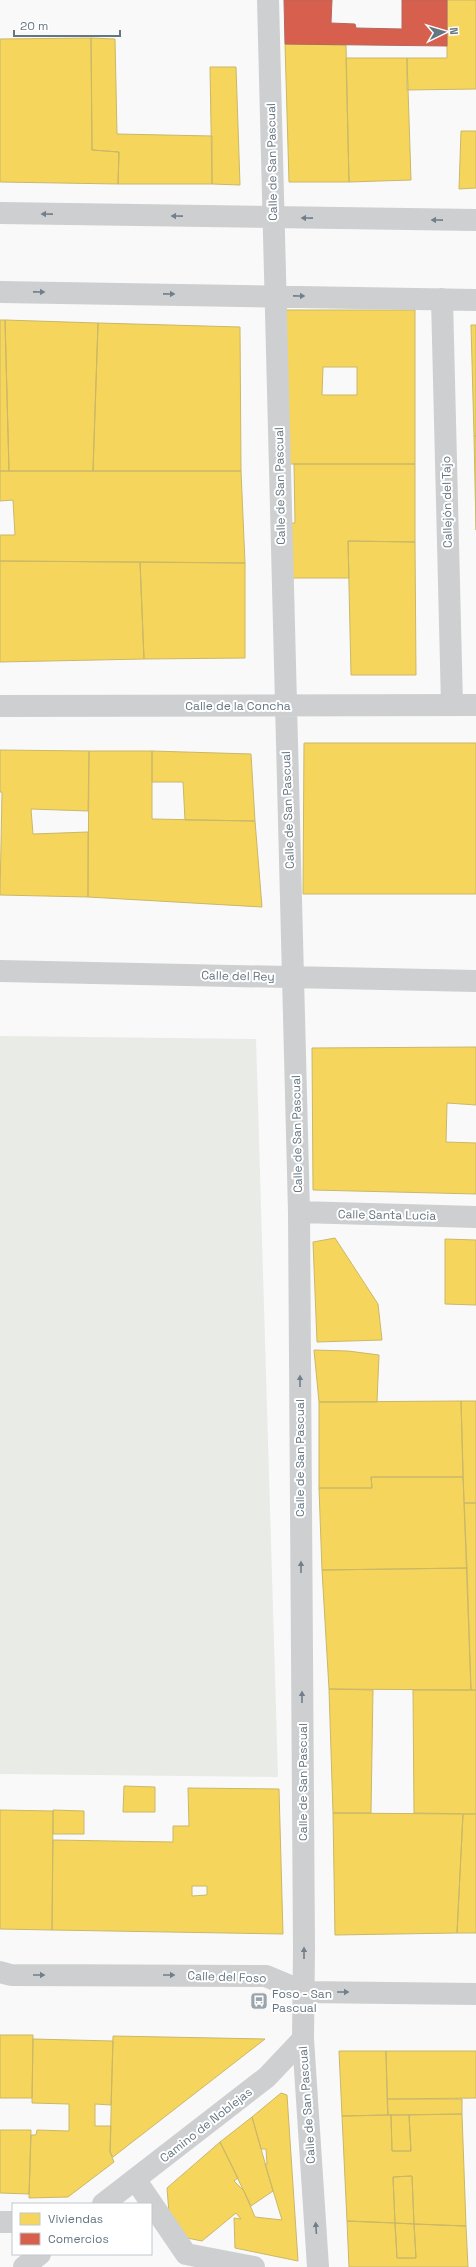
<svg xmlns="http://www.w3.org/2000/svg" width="476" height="2267" font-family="'Space Grotesk',sans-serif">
  <rect width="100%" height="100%" fill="#f9f9f9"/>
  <path fill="#e8ebe6" d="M0,1036L256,1039L278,1777L0,1774Z"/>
  <path fill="#f6d55c" stroke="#cab868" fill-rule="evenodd" d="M447,0H476V89L407,90V58H447Z
    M91,38L92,150L119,152L118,184L0,182V39Z
    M91,38L115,39L117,134L212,136V184H118L119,152L92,150Z
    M285,44L346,45L349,182H289Z
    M346,58H407L411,180L349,182Z
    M210,67H236L240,185L212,184Z
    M461,131H476V188L459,189Z
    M283,310H415V464H283ZM323,367H357V395H322Z
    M0,320H5L9,471H0Z
    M5,320L98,323L93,471H9Z
    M98,323L240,327L241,471H93Z
    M471,325H476V436H474Z
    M474,436H476V530Z
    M294,464H415V542L348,541L349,578H288L287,523H295Z
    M0,471H241L245,563L0,561V535H15L13,500L0,501Z
    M348,541L415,542L416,675H351Z
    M0,561L140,562L144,659L0,662Z
    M140,562L245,563V658L144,659Z
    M304,743H476V894H303Z
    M0,750L89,751L88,811L31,809L33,834L88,832V897L0,895L2,792H0Z
    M89,751H152V819L255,821L262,907L88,897Z
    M152,751L251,754L255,821L185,820L183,782H152Z
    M476,1047V1105L447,1103L446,1142L476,1143V1194L313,1190L312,1048Z
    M335,1238L378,1304L382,1340L317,1342L313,1242Z
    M445,1239L476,1240V1305L445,1304Z
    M314,1350L348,1351L379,1355L377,1402H319Z
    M461,1401H476V1503H464Z
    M461,1401L463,1477H371L372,1488H319V1402Z
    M371,1477H463L467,1568L322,1570L319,1488H372Z
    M464,1503H476V1690H471Z
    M467,1568L471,1690L329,1689L322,1570Z
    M329,1689L373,1690L371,1813H333Z
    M413,1690H476V1814L414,1813Z
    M124,1786L155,1787V1812H123Z
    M188,1788L279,1789L283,1934L52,1930L53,1840L173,1842V1826H189ZM192,1886H207V1895L192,1896Z
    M0,1810L53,1811L52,1930L0,1929Z
    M53,1810L84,1811V1834H53Z
    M333,1813L463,1814L457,1933L335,1935Z
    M463,1814H476V1933H457Z
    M0,2035H33L32,2098H0Z
    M113,2036L265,2039L113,2157L110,2152Z
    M33,2039L113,2041L111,2105L95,2104V2126H111L110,2152L114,2162L68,2197L29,2198L31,2135H36L37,2130L69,2131V2104L32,2103Z
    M339,2051H386L388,2115L342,2116Z
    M386,2051H476V2098L387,2099Z
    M281,2093L287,2095L298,2261L235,2248L234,2218L241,2219L236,2213L202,2241L187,2238L169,2213L167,2188L220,2142L238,2178L234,2181L244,2191L255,2217L282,2220L265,2164H267L266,2149H261L252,2117Z
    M387,2099H462V2114L388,2115Z
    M462,2114L466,2226L414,2224L412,2176L393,2177L395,2223L347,2221L342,2116L391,2115L392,2151H411L409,2115Z
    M391,2115H409L411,2151H392Z
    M252,2117L273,2191L251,2206L220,2142Z
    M0,2130H31L29,2194L0,2193Z
    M412,2176L414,2224L395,2223L393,2177Z
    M347,2221L395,2223L397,2258H416L414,2224L466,2226L468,2267H349Z
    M395,2223L414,2224L416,2258H397Z"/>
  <path fill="#d6604d" stroke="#b4675d" d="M284,0H332L331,23L355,24L356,28L402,29V0H447V46L285,44Z"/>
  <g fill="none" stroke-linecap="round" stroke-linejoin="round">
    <path stroke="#cecfd0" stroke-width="22" d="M268,0L299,1212L304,1949L303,2039L318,2267
      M0,213L476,220
      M0,292L476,300
      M442,299L452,705
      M0,706L476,705
      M0,971L476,981
      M299,1212L476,1217
      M0,1972L11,1975L266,1976L304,1992L476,1994
      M135,2179L186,2254L254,2267
      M103,2204L267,2077L303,2039
      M0,2222H13
      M24,2267L40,2254"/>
  </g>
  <defs><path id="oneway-solid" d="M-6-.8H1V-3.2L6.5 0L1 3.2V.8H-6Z"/></defs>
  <g fill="#707f8b">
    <use href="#oneway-solid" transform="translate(47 214) rotate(-179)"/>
    <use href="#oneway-solid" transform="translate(177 216) rotate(-179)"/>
    <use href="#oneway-solid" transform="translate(307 218) rotate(-179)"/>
    <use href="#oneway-solid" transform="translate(437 220) rotate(-179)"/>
    <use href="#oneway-solid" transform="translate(39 292) rotate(1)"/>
    <use href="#oneway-solid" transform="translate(169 294) rotate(1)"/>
    <use href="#oneway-solid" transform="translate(299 296) rotate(1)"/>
    <use href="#oneway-solid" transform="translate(300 1381) rotate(-90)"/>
    <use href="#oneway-solid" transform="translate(301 1567) rotate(-90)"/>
    <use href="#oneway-solid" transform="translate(302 1697) rotate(-90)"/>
    <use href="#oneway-solid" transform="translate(304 1953) rotate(-90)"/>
    <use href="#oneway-solid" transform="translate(39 1975)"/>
    <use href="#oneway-solid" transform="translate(169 1975)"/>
    <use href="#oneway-solid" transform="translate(343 1992)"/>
    <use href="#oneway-solid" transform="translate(316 2228) rotate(-94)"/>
  </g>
  <defs>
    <symbol id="bus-square" viewBox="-11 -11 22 22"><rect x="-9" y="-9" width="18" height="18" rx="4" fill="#99a4ac" stroke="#fff"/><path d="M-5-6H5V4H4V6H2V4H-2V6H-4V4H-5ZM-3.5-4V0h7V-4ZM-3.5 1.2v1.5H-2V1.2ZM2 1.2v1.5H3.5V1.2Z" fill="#fff"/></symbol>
  </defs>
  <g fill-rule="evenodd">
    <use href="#bus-square" x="249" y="1991" width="20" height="20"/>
  </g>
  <g text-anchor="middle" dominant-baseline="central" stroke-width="4" stroke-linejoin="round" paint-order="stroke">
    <g font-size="12" fill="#657683" stroke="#fff">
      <text transform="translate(272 162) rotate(-91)">Calle de San Pascual</text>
      <text transform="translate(280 486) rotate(-91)">Calle de San Pascual</text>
      <text transform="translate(447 502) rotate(-91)">Callejón del Tajo</text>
      <text x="238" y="706">Calle de la Concha</text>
      <text transform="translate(288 810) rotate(-92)">Calle de San Pascual</text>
      <text transform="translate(238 976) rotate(1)">Calle del Rey</text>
      <text transform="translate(297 1134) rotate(-91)">Calle de San Pascual</text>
      <text transform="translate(387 1215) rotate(1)">Calle Santa Lucia</text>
      <text transform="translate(300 1458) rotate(-90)">Calle de San Pascual</text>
      <text transform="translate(303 1782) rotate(-90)">Calle de San Pascual</text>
      <text transform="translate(227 1977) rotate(2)">Calle del Foso</text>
      <text transform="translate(307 2105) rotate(-94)">Calle de San Pascual</text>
      <text transform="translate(206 2125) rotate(-38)">Camino de Noblejas</text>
    </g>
    <g font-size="12" fill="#657683" stroke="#fff" text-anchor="start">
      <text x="272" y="1994">Foso - San<tspan x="272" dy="14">Pascual</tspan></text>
    </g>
  </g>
  <rect x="12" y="2203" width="140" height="52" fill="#ffffff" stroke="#c1c8cd"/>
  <rect x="20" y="2213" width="20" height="12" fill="#f6d55c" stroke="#c1c8cd"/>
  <text x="48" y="2223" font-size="12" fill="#657683">Viviendas</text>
  <rect x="20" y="2233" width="20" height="12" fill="#d6604d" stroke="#c1c8cd"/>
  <text x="48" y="2243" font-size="12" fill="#657683">Comercios</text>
  <g transform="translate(444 32) rotate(85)" stroke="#ffffff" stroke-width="3" paint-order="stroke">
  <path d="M0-3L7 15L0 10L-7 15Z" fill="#657683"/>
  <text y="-6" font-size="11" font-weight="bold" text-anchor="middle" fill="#657683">N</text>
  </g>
  <path d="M14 30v6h106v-6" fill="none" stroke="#657683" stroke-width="2"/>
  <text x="20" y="30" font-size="12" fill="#657683" stroke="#ffffff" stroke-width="3" paint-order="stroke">20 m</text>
</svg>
